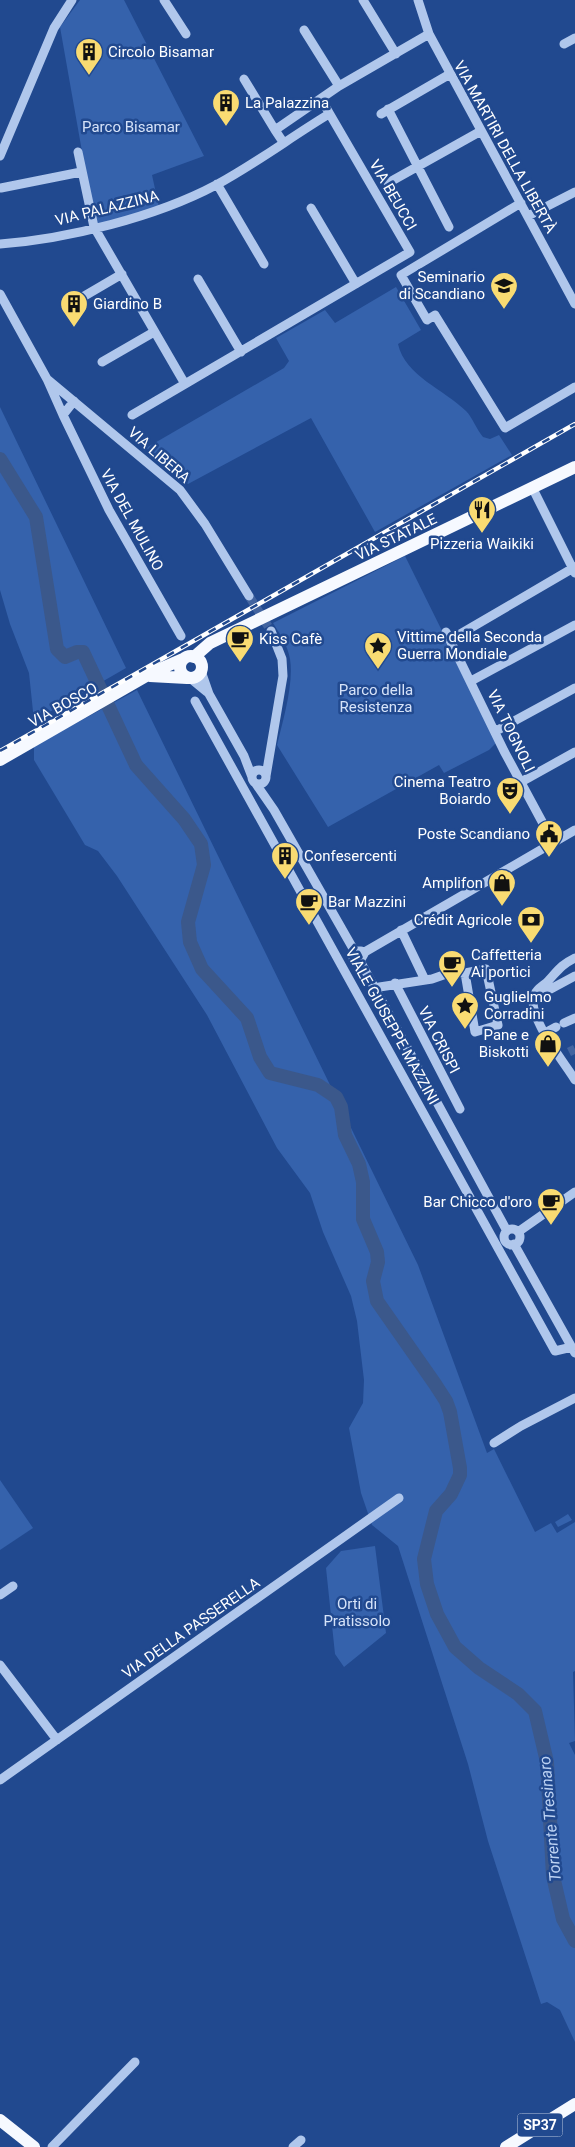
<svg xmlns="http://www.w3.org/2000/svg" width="575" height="2147" font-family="Roboto,sans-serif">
  <rect width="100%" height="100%" fill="#21498f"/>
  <path fill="#3562ac" d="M80,0H124L204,156L152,175L159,207L95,225L60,27Z
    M396,287L421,330L398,344C405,376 445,390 466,411C473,418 476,429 483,437L490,439L499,435L512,455L375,532L311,418L188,484L146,448L284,368L289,361L276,338L325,310L335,323Z
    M0,407L126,668L34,721L29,673L10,624L0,590Z
    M405,556L497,742L489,750L444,773L439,765L328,827L277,745C283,720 294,684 290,659C288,646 280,634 273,623Z
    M137,690L418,1265L487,1453L494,1449L535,1532L551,1523L557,1533L575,1522V1671L573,1672L575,1741L569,1743L575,1755V2042L560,2010L547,2002L541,2004L488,1841L468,1764L398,1546L372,1525L361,1493L349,1428L363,1403L364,1380L357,1321L351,1296L323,1232L310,1193L277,1148L207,1015L117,876L98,851L85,845L34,760V746Z
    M0,1480L33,1528L0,1550Z
    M568,1514L572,1520L558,1527L555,1522Z
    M375,1546L386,1633L344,1667L335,1654L326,1568L341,1551Z"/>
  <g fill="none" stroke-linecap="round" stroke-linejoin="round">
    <path stroke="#3b588b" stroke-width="14" d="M0,459L36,517L57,649L65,657L77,652H83L136,765L184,819L201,844L204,865L188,922L190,942L202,969L247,1018L260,1057L270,1073L318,1085L336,1097L341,1107L345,1135L359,1164L363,1182V1219L377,1252L378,1262L373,1281L377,1301L435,1384L446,1401L450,1412L460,1468V1475L451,1494L436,1511L424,1559L427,1584L437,1614L455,1647L479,1668L518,1694L535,1711L547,1762L553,1876L563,1919L575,1941"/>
    <path stroke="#4264a0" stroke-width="9" stroke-dasharray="9 4.5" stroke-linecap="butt" d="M249,596L271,631
      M569,1052L575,1049"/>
    <path stroke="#b0c7ec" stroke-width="9" d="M164,0L186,34
      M363,0L396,54
      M418,0L429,34L575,304
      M304,30L339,86
      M564,44L575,38
      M244,79L275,130
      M388,109L449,227
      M381,114L450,74
      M283,142L275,130L339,86L429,34
      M78,152L94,227L185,384L410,252L321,99
      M0,156L54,28L72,0
      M388,183L481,131
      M217,184L264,264
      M1,188L81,172
      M521,203L401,275L427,320L435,315L505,428L575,387
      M311,208L356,284
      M528,216L575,192
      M0,244C67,239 156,217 216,185C255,164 291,137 329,114
      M198,279L241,352
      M0,294L47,379L63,415L74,401
      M69,305L122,274
      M102,362L154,332
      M47,379L180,490L205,524L249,596
      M63,415L109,510L181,636
      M132,415L185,384
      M533,489L575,573
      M446,632L504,751L553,842
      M450,640L575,567
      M201,671L209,694L244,756L252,777
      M190,678L207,692
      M471,681L575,625
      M195,701L555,1351L572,1347
      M496,731L575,688
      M252 777a7 7 0 1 1 14 0a7 7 0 1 1-14 0Z
      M266,776L283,676L282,659L271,631
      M521,782L575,752
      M256,784L274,810L355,952
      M401,930L425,980
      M363,953L575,830
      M575,958C561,965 559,969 549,980C545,985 537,988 535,994C524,1014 565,1063 575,1080
      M360,961L364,954L361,951H356L353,959L360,961L507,1231
      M395,983L460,1109
      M373,988L432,979L452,972L465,973L486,969L498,1025L475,1032L465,973
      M534,998L575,976
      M564,1023L575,1018
      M545,1033L556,1027
      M504 1237a8 8 0 1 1 16 0a8 8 0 1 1-16 0Z
      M518,1232L575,1192
      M514,1244L575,1353
      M494,1443L521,1426L575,1398
      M0,1595L13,1586
      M0,1665L57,1740
      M0,1780L399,1498
      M52,2147L135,2062
      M293,2147L301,2140"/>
    <path stroke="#f6f9ff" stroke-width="12" d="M180 667a11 11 0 1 1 22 0a11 11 0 1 1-22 0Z
      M194,657L210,643L575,467
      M150,676L187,678
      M0,760L153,672L183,659
      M0,2120L34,2147
      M506,2147L575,2104"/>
    <defs>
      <path id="rail" d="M0,751L575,424"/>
    </defs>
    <use href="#rail" stroke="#fff" stroke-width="4.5"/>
    <use href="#rail" stroke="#21498f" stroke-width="2.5" stroke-dasharray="8" stroke-linecap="butt"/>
  </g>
  <defs>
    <symbol id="building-pin" viewBox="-11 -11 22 30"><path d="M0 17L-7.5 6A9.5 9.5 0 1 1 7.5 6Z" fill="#f9db72" stroke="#21498f"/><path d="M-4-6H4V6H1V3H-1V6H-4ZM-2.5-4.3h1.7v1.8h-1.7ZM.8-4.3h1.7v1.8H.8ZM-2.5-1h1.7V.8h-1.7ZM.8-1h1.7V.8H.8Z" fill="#111"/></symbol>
    <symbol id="university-pin" viewBox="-11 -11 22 30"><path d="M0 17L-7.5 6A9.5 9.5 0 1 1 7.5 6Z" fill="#f9db72" stroke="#21498f"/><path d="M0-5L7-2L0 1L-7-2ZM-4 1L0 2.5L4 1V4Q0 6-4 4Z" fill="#111"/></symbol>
    <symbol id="restaurant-pin" viewBox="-11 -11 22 30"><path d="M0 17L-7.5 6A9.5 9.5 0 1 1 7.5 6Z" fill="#f9db72" stroke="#21498f"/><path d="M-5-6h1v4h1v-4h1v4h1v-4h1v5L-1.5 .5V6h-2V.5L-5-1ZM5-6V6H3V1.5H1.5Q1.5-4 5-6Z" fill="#111"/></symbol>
    <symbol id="cafe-pin" viewBox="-11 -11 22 30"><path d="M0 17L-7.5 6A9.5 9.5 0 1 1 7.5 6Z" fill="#f9db72" stroke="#21498f"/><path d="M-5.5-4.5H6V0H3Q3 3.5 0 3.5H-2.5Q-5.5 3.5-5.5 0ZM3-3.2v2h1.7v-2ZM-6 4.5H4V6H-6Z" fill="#111"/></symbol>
    <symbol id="sight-pin" viewBox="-11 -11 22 30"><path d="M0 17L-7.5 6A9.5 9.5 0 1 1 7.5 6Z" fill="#f9db72" stroke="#21498f"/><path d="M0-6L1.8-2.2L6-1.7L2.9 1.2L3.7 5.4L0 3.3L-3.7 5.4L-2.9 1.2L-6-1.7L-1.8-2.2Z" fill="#111"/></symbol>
    <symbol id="theatre-pin" viewBox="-11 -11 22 30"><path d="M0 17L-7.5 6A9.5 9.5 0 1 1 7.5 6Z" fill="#f9db72" stroke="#21498f"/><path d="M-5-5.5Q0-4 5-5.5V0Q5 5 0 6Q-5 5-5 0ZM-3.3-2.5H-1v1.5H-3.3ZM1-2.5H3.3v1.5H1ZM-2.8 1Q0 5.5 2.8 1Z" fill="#111"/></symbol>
    <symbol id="civic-pin" viewBox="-11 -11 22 30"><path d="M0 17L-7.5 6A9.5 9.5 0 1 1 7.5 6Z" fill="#f9db72" stroke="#21498f"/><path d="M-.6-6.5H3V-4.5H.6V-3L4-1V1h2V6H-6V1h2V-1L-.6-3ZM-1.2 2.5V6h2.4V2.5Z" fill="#111"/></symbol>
    <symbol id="shop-pin" viewBox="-11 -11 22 30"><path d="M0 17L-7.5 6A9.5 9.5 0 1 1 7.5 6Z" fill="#f9db72" stroke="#21498f"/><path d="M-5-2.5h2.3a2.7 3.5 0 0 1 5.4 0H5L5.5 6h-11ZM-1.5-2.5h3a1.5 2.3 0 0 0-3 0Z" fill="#111"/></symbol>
    <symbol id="bank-pin" viewBox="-11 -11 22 30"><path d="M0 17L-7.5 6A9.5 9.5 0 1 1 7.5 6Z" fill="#f9db72" stroke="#21498f"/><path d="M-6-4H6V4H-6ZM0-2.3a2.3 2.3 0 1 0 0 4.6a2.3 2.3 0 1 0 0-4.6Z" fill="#111"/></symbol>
  </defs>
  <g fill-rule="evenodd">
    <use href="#building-pin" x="73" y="36" width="32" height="43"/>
    <use href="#building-pin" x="210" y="87" width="32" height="43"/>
    <use href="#university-pin" x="488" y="270" width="32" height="43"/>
    <use href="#building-pin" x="58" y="288" width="32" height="43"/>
    <use href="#restaurant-pin" x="466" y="494" width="32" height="43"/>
    <use href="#cafe-pin" x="224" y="623" width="32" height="43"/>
    <use href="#sight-pin" x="362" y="630" width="32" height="43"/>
    <use href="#theatre-pin" x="494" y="775" width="32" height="43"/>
    <use href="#civic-pin" x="533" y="818" width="32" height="43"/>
    <use href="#building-pin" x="269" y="840" width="32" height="43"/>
    <use href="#shop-pin" x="486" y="867" width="32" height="43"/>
    <use href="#cafe-pin" x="293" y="886" width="32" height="43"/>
    <use href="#bank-pin" x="515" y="904" width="32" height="43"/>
    <use href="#cafe-pin" x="436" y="948" width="32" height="43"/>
    <use href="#sight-pin" x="449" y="990" width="32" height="43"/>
    <use href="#shop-pin" x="532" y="1028" width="32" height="43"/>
    <use href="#cafe-pin" x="535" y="1186" width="32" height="43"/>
  </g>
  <g text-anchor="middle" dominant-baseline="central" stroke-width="5" stroke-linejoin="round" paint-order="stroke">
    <rect fill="#21498f" stroke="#bcc8dd" stroke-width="1" x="517.5" y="2113.5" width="45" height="23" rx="4"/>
    <g font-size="14" font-weight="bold" fill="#fff">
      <text x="540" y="2125">SP37</text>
    </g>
    <g font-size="15" fill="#fff" stroke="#21498f" text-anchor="start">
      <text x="108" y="52">Circolo Bisamar</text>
      <text x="245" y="103">La Palazzina</text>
      <text x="485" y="277" text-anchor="end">Seminario<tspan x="485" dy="17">di Scandiano</tspan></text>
      <text x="93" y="304">Giardino B</text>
      <text x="482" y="544" text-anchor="middle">Pizzeria Waikiki</text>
      <text x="397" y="637">Vittime della Seconda<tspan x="397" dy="17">Guerra Mondiale</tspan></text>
      <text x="259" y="639">Kiss Cafè</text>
      <text x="491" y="782" text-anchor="end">Cinema Teatro<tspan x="491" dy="17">Boiardo</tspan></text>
      <text x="530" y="834" text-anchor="end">Poste Scandiano</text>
      <text x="304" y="856">Confesercenti</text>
      <text x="483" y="883" text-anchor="end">Amplifon</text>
      <text x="328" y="902">Bar Mazzini</text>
      <text x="512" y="920" text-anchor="end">Crédit Agricole</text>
      <text x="471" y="955">Caffetteria<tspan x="471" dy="17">Ai portici</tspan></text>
      <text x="484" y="997">Guglielmo<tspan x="484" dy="17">Corradini</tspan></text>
      <text x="529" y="1035" text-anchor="end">Pane e<tspan x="529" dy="17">Biskotti</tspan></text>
      <text x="532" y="1202" text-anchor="end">Bar Chicco d'oro</text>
    </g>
    <g font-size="15" fill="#d6e3f9" stroke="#21498f">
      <text x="131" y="127">Parco Bisamar</text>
      <text x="376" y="690">Parco della<tspan x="376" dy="17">Resistenza</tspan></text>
      <text x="357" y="1604">Orti di<tspan x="357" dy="17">Pratissolo</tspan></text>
    </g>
    <g font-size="15" fill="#fff" stroke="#21498f">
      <text transform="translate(505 147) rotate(61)">VIA MARTIRI DELLA LIBERTÀ</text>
      <text transform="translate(393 195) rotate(60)">VIA BEUCCI</text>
      <text transform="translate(107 208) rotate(-14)">VIA PALAZZINA</text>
      <text transform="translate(159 455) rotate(41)">VIA LIBERA</text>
      <text transform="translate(132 520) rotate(61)">VIA DEL MULINO</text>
      <text transform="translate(396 537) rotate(-26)">VIA STATALE</text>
      <text transform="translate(63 705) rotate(-29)">VIA BOSCO</text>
      <text transform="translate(511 731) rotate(64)">VIA TOGNOLI</text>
      <text transform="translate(392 1026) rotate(61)">VIALE GIUSEPPE MAZZINI</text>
      <text transform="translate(439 1040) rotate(63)">VIA CRISPI</text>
      <text transform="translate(191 1628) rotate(-35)">VIA DELLA PASSERELLA</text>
    </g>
    <g font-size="16" font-style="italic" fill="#bcd2f3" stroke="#21498f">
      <text transform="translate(550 1819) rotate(-95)">Torrente Tresinaro</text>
    </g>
  </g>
</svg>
